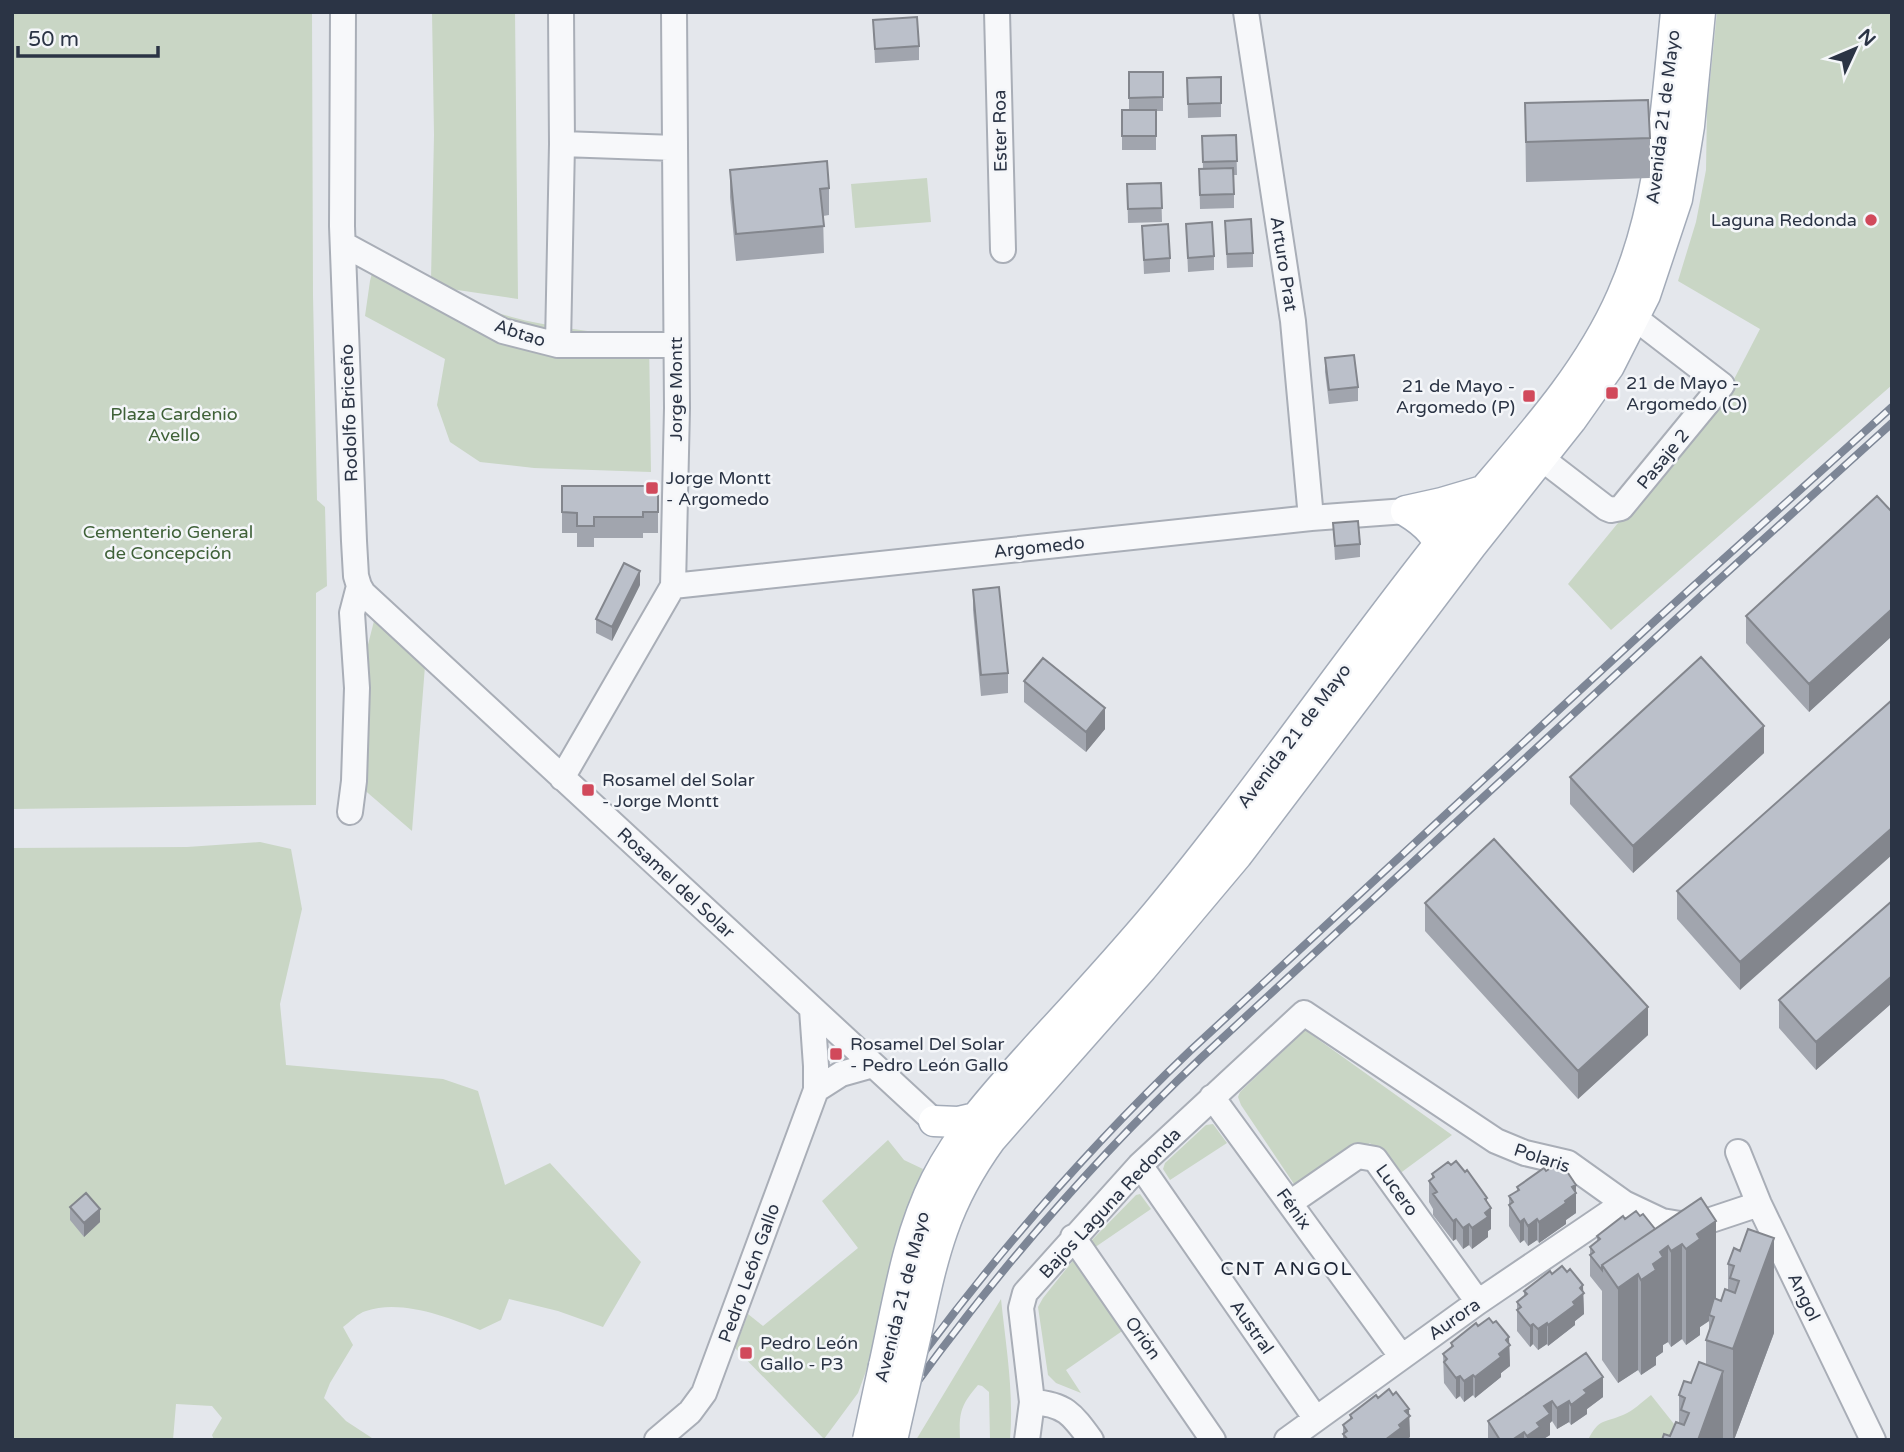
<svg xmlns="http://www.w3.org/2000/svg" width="1904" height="1452" font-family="'Varela Round',sans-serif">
  <rect width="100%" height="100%" fill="#e4e7ec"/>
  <path fill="#c9d6c5" d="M12,12H312L313,295L317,500L325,507L327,586L316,593V805L12,809Z
    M432,12H515L518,299L444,288C502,326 581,329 649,339L651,472L534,468L480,462L450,442L437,405L445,359L365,316L370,281L378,250L431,280L434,135Z
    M1717,12H1892V385L1611,630L1568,584L1731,385L1760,329L1678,281L1696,222L1706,170L1707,109Z
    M927,178L931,222L855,228L851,184Z
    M374,621L425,666L412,831L354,781L357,688Z
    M260,842L291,849L302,909L280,1004L286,1065L443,1079L478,1091L505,1185L550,1163L641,1262L603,1327L558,1311L509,1299L501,1320L480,1330C447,1317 401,1299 366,1311C358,1313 350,1322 343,1327L353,1345L330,1383L324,1398L346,1421L375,1440H214L212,1435L222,1418L212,1406L176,1404L173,1440H12V848L187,847Z
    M1305,1030L1452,1135L1395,1177L1370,1143L1302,1188L1296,1187L1241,1105L1238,1097L1240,1092Z
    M1213,1124L1227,1143L1170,1180L1163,1169L1165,1163L1206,1125Z
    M888,1140L904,1160L923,1169L904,1216L869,1363L858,1393L824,1439L735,1348L748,1314L763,1326L858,1248L822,1201Z
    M1140,1194L1151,1209L1091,1250L1090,1244L1092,1240L1136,1195Z
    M1075,1258L1128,1327L1066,1370L1081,1393L1056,1383L1048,1375L1038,1307L1043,1298Z
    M1001,1299C1006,1347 1014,1392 1010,1440H990L989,1392L982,1386L978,1385C960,1406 959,1413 960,1440H916Z
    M1651,1395L1674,1424L1669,1440H1588C1599,1418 1604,1423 1623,1415C1633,1411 1642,1402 1651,1395Z"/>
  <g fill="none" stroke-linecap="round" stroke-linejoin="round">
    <defs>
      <path id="minor" d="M343,12L342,226L354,541L356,576L359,586L352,613L357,688L354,781L350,812
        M997,12L1003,250
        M1246,12L1293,321L1311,518
        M562,144L675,148
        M343,244L503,331L558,345H676
        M558,345L562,144L561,12
        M1541,458L1606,508L1611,510L1621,508L1722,385L1635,318
        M359,586L363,593L934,1121
        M673,586L1311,518L1406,511
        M562,778L673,586L677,408L674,12
        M816,1090L841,1074L873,1065
        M1212,1097L1401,1356
        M1738,1152L1759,1204L1873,1440
        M1140,1165L1316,1419
        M1290,1203L1358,1156L1375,1159L1478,1302
        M1073,1237L1213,1440
        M1032,1402C1065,1404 1072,1414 1091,1440
        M657,1440L690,1412L704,1393L816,1090V1066L812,1009
        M1027,1440L1032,1402L1021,1308L1025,1293L1140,1165L1304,1013L1496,1141L1525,1153L1568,1163L1624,1203L1662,1221L1680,1224L1705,1222L1759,1204
        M1287,1440L1478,1302L1624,1203"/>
      <path id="major" d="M1406,511C1426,523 1441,537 1444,561
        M1406,511L1442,503L1486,490
        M934,1121L958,1122L975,1118
        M916,1334C933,1255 943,1205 991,1139L1142,968L1237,855L1471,546L1571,420L1609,366L1645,295L1677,199L1689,126L1700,12
        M884,1366C898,1303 907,1238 936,1180C961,1131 997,1092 1033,1052C1075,1006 1117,961 1157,913C1256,794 1344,664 1441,542C1504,463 1581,390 1622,296C1662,206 1666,109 1676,12"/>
    </defs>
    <use href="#minor" stroke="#a9aeb7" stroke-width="28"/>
    <use href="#major" stroke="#a3abb8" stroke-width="33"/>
    <use href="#minor" stroke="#f7f8fa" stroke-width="24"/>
    <use href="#major" stroke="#fff" stroke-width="30"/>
    <defs>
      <path id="rail" d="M861,1440C958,1299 1067,1168 1191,1050L1657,619L1892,407
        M876,1440C971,1302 1080,1173 1201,1058L1701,596L1892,423"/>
    </defs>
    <use href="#rail" stroke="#7d8696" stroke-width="8"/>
    <use href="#rail" stroke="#f4f6f9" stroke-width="5" stroke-dasharray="16" stroke-linecap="butt"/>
    <defs>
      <path id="major-bridge" d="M868,1440L884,1366
        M892,1440L916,1334"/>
    </defs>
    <use href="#major-bridge" stroke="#a3abb8" stroke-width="33" stroke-linecap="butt"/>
    <use href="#major-bridge" stroke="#fff" stroke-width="30"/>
  </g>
  <path fill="#a1a5ae" d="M873,20L919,46V60L875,63Z
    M1129,72H1163V111H1156V150H1122V110H1129Z
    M1221,77V117L1188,118L1187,78Z
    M1525,103L1650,138V178L1526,182Z
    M1236,135L1237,175H1234V208L1200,209L1199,169H1203L1202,136Z
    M730,170L829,188V215L823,216L824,253L736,261L730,197Z
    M1161,183L1162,222L1128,223L1127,184Z
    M1225,221L1253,253V267L1227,268Z
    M1186,224L1214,256V270L1188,272Z
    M1142,226L1170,258V272L1144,274Z
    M1325,358L1358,387V401L1329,404L1325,372Z
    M562,486H658V533H643V538H594V547H577V533H562Z
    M1892,512V636L1809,712L1746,643V616Z
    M1333,523L1360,544V557L1335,560Z
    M640,585L612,641L596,633V619Z
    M973,590L1008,673V693L981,696L973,610Z
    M1024,681L1105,729L1086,752L1024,702Z
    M1892,700L1740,990L1677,919V891Z
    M1764,753L1633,873L1570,804V777Z
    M1892,901V1003L1816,1070L1779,1028V1000Z
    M1425,903L1648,1035L1578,1099L1425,931Z
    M1451,1165L1487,1202L1491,1229L1488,1231V1237L1472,1249L1469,1245L1463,1249L1456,1239L1453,1241L1433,1215V1209L1429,1202V1181L1432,1179V1174Z
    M1561,1170L1576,1185V1213L1566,1220V1224L1539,1243L1537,1240L1528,1246L1524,1240L1520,1243L1509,1226V1196L1517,1191V1187L1546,1171Z
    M1701,1198L1716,1299L1721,1301L1728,1291V1264L1734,1248L1774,1333L1734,1440H1662L1670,1436L1679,1423V1395L1706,1365V1340L1709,1333V1321L1700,1327V1335L1686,1345L1682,1339L1671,1347L1668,1342L1663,1345V1352L1656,1357V1365L1641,1375L1638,1370L1618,1383L1602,1360V1291L1590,1276V1247L1597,1241V1236L1625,1219L1640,1216L1655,1229Z
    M70,1207L100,1222L84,1237L70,1220Z
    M1552,1274L1583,1292L1584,1314L1575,1321V1325L1548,1346L1547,1344L1538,1350L1533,1344L1530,1347L1517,1331V1302L1524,1296V1291Z
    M1478,1326L1509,1344L1510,1366L1501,1373V1377L1475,1398L1473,1395L1464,1402L1460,1396L1456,1399L1444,1383L1443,1354L1451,1348V1343Z
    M1586,1353L1603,1397L1587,1409V1414L1571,1425L1569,1422L1557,1429L1552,1421L1550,1423V1435L1542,1440H1488V1421Z
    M1350,1415L1409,1416L1410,1437L1406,1440H1343V1425L1350,1420Z"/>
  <path fill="#83868d" d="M640,571V585L612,641V627Z
    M1892,609V636L1809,712V684Z
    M1105,708V729L1086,752V732Z
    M1764,726V753L1633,873V846Z
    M1892,828V855L1740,990V962Z
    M1892,976V1003L1816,1070V1042Z
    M1648,1007V1035L1578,1099V1071Z
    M1576,1185V1213L1566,1220V1224L1539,1243V1222L1565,1201L1572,1187Z
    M1487,1198V1211L1491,1208V1229L1488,1231V1237L1472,1249V1228L1485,1199Z
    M100,1209V1222L84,1237V1223Z
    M1456,1219V1239L1453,1241V1221Z
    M1524,1219V1240L1520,1243V1222Z
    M1537,1219V1240L1528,1246V1226Z
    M1716,1221V1316L1709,1315V1321L1700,1327V1335L1686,1345V1249L1697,1234Z
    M1469,1224V1245L1463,1249V1228Z
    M1774,1238V1333L1734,1440H1733V1349Z
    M1682,1244V1339L1671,1347V1251Z
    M1668,1246V1342L1663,1345V1352L1656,1357V1365L1641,1375V1280L1653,1264L1660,1252Z
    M1638,1274V1370L1618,1383V1288Z
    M1583,1285L1584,1314L1575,1321V1325L1548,1346V1325L1573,1302L1580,1288Z
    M1547,1323V1344L1538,1350V1329Z
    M1533,1324V1344L1530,1347V1326Z
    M1509,1337L1510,1366L1501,1373V1377L1475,1398V1377L1499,1354L1506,1340Z
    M1723,1371V1440H1698Z
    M1473,1375V1395L1464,1402V1381Z
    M1460,1376V1396L1456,1399V1378Z
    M1603,1377V1397L1587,1409V1414L1571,1425V1405L1584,1390Z
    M1552,1401V1421L1550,1423V1435L1542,1440H1527V1436L1537,1423L1544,1406Z
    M1569,1401V1422L1557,1429V1408Z
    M1409,1409L1410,1437L1406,1440H1385L1399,1425L1405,1411Z
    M1524,1432V1440H1512Z"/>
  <path fill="#bbc0ca" stroke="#83868d" stroke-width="2" d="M917,17L919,46L875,49L873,20Z
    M1129,72H1163V97L1129,98Z
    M1221,77V103L1188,104L1187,78Z
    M1648,100L1650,138L1526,142L1525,103Z
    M1122,110H1156V136H1122Z
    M1236,135L1237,161L1203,162L1202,136Z
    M827,161L829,188L820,189L824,226L736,234L730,170Z
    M1233,168L1234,194L1200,195L1199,169Z
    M1161,183L1162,208L1128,209L1127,184Z
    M1251,219L1253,253L1227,254L1225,221Z
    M1212,222L1214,256L1188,258L1186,224Z
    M1168,224L1170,258L1144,260L1142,226Z
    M1354,355L1358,387L1329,390L1325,358Z
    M562,486H658V512H643V517H594V526H577V513L562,512Z
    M1877,496L1892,512V609L1809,684L1746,616Z
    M1358,521L1360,544L1335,546L1333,523Z
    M624,563L640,571L612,627L596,619Z
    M999,587L1008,673L981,675L973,590Z
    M1701,657L1764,726L1633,846L1570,777Z
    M1043,658L1105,708L1086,732L1024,681Z
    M1892,700V828L1740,962L1677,891Z
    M1494,839L1648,1007L1578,1071L1425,903Z
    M1892,901V976L1816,1042L1779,1000Z
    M1456,1161L1465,1172L1467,1170L1487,1198L1485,1199L1491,1208L1485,1213L1488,1217L1472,1228L1469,1224L1463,1228L1456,1219L1453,1221L1433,1194L1437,1192L1429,1181L1434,1177L1432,1174L1448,1162L1451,1165Z
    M1557,1164L1561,1170L1564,1167L1576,1185L1572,1187L1576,1193L1565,1201L1566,1203L1539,1222L1537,1219L1528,1226L1524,1219L1520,1222L1509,1205L1513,1202L1509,1196L1519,1190L1517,1187L1544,1168L1546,1171Z
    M86,1193L100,1209L84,1223L70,1207Z
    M1701,1198L1716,1221L1697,1234L1700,1239L1686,1249L1682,1244L1671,1251L1668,1246L1660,1252L1663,1257L1653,1264L1656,1270L1641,1280L1638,1274L1618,1288L1602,1265Z
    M1636,1211L1640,1216L1643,1214L1655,1229L1602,1265V1270L1590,1255L1594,1252L1590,1247L1600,1239L1597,1236L1623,1216L1625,1219Z
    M1748,1229L1774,1238L1733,1349L1706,1340L1714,1317L1709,1315L1714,1298L1721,1301L1725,1289L1735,1293L1739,1281L1730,1278L1734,1266L1728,1264L1734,1248L1740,1251Z
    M1562,1266L1567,1272L1570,1269L1583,1285L1580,1288L1584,1293L1573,1302L1575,1305L1548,1325L1547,1323L1538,1329L1533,1324L1530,1326L1517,1310L1521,1307L1517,1302L1527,1294L1524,1291L1550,1271L1552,1274Z
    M1489,1318L1493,1323L1496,1321L1509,1337L1506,1340L1510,1345L1499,1354L1501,1357L1475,1377L1473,1375L1464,1381L1460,1376L1456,1378L1444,1362L1447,1359L1443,1354L1453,1346L1451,1343L1476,1323L1478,1326Z
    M1586,1353L1603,1377L1584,1390L1587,1393L1571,1405L1569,1401L1557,1408L1552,1401L1544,1406L1550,1414L1537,1423L1540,1427L1527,1436L1524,1432L1512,1440H1500L1488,1421Z
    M1699,1362L1723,1371L1698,1440H1662L1664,1434L1670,1436L1676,1422L1684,1425L1689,1413L1681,1410L1685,1398L1679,1395L1684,1381L1691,1383Z
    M1389,1389L1393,1395L1396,1392L1409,1409L1405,1411L1410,1416L1399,1425L1401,1428L1385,1440H1348L1343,1434L1347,1431L1343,1425L1352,1418L1350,1415L1376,1395L1378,1398Z"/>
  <g fill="#d1495b" stroke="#f4f6f9" stroke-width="2.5">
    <circle cx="1871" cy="220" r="7"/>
    <rect x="1605" y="386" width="14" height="14" rx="3.5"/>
    <rect x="1522" y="389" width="14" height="14" rx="3.5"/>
    <rect x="645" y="481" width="14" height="14" rx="3.5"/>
    <rect x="581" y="783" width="14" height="14" rx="3.5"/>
    <rect x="829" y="1047" width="14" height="14" rx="3.5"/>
    <rect x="739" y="1346" width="14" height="14" rx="3.5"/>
  </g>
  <g text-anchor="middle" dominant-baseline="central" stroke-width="5" stroke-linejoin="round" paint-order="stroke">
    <g font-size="18" fill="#2b3445" stroke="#f4f6f9">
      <text transform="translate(1663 117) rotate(-83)">Avenida 21 de Mayo</text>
      <text transform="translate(1000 131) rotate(-91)">Ester Roa</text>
      <text transform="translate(1284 264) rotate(81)">Arturo Prat</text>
      <text transform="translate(520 333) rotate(18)">Abtao</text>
      <text transform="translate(676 389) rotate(-90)">Jorge Montt</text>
      <text transform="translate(349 413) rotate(-92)">Rodolfo Briceño</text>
      <text transform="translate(1663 459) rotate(-51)">Pasaje 2</text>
      <text transform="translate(1039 547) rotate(-6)">Argomedo</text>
      <text transform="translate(1294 736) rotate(-53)">Avenida 21 de Mayo</text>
      <text transform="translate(676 883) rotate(43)">Rosamel del Solar</text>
      <text transform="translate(1542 1158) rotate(18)">Polaris</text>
      <text transform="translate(1397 1190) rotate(54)">Lucero</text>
      <text transform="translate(1110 1203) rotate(-47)">Bajos Laguna Redonda</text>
      <text transform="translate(1294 1209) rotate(54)">Fénix</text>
      <text transform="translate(749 1273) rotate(-70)">Pedro León Gallo</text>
      <text transform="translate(902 1297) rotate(-76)">Avenida 21 de Mayo</text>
      <text transform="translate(1804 1297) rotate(64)">Angol</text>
      <text transform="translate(1454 1319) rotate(-35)">Aurora</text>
      <text transform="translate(1252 1327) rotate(55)">Austral</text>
      <text transform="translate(1143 1338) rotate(55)">Orión</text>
    </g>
    <g font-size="18" fill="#2b3445" stroke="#f4f6f9" text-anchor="start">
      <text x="1857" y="220" text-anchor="end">Laguna Redonda</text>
      <text x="1626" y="383">21 de Mayo -<tspan x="1626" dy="21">Argomedo (O)</tspan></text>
      <text x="1515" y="386" text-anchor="end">21 de Mayo -<tspan x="1515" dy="21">Argomedo (P)</tspan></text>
      <text x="666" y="478">Jorge Montt<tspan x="666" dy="21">- Argomedo</tspan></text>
      <text x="602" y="780">Rosamel del Solar<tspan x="602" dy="21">- Jorge Montt</tspan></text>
      <text x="850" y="1044">Rosamel Del Solar<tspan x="850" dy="21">- Pedro León Gallo</tspan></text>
      <text x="760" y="1343">Pedro León<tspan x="760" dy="21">Gallo - P3</tspan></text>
    </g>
    <g font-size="18" fill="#3f6138" stroke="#f4f6f9">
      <text x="174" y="414">Plaza Cardenio<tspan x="174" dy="21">Avello</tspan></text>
      <text x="168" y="532">Cementerio General<tspan x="168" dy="21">de Concepción</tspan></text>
    </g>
    <g font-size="19" letter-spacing="2" fill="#1d2536" stroke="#f4f6f9">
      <text x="1287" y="1269">CNT ANGOL</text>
    </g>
  </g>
  <rect width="1904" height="1452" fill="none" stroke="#2b3445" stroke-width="28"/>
  <g transform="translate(1855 49) rotate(46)" stroke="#f4f6f9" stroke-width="5" paint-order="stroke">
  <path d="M0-5L12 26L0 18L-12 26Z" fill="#2b3445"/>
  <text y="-10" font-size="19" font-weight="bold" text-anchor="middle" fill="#2b3445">N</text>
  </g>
  <path d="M18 46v10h140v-10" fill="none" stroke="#2b3445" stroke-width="3.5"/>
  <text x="28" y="46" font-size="21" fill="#2b3445" stroke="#f4f6f9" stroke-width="5" paint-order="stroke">50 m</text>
</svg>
